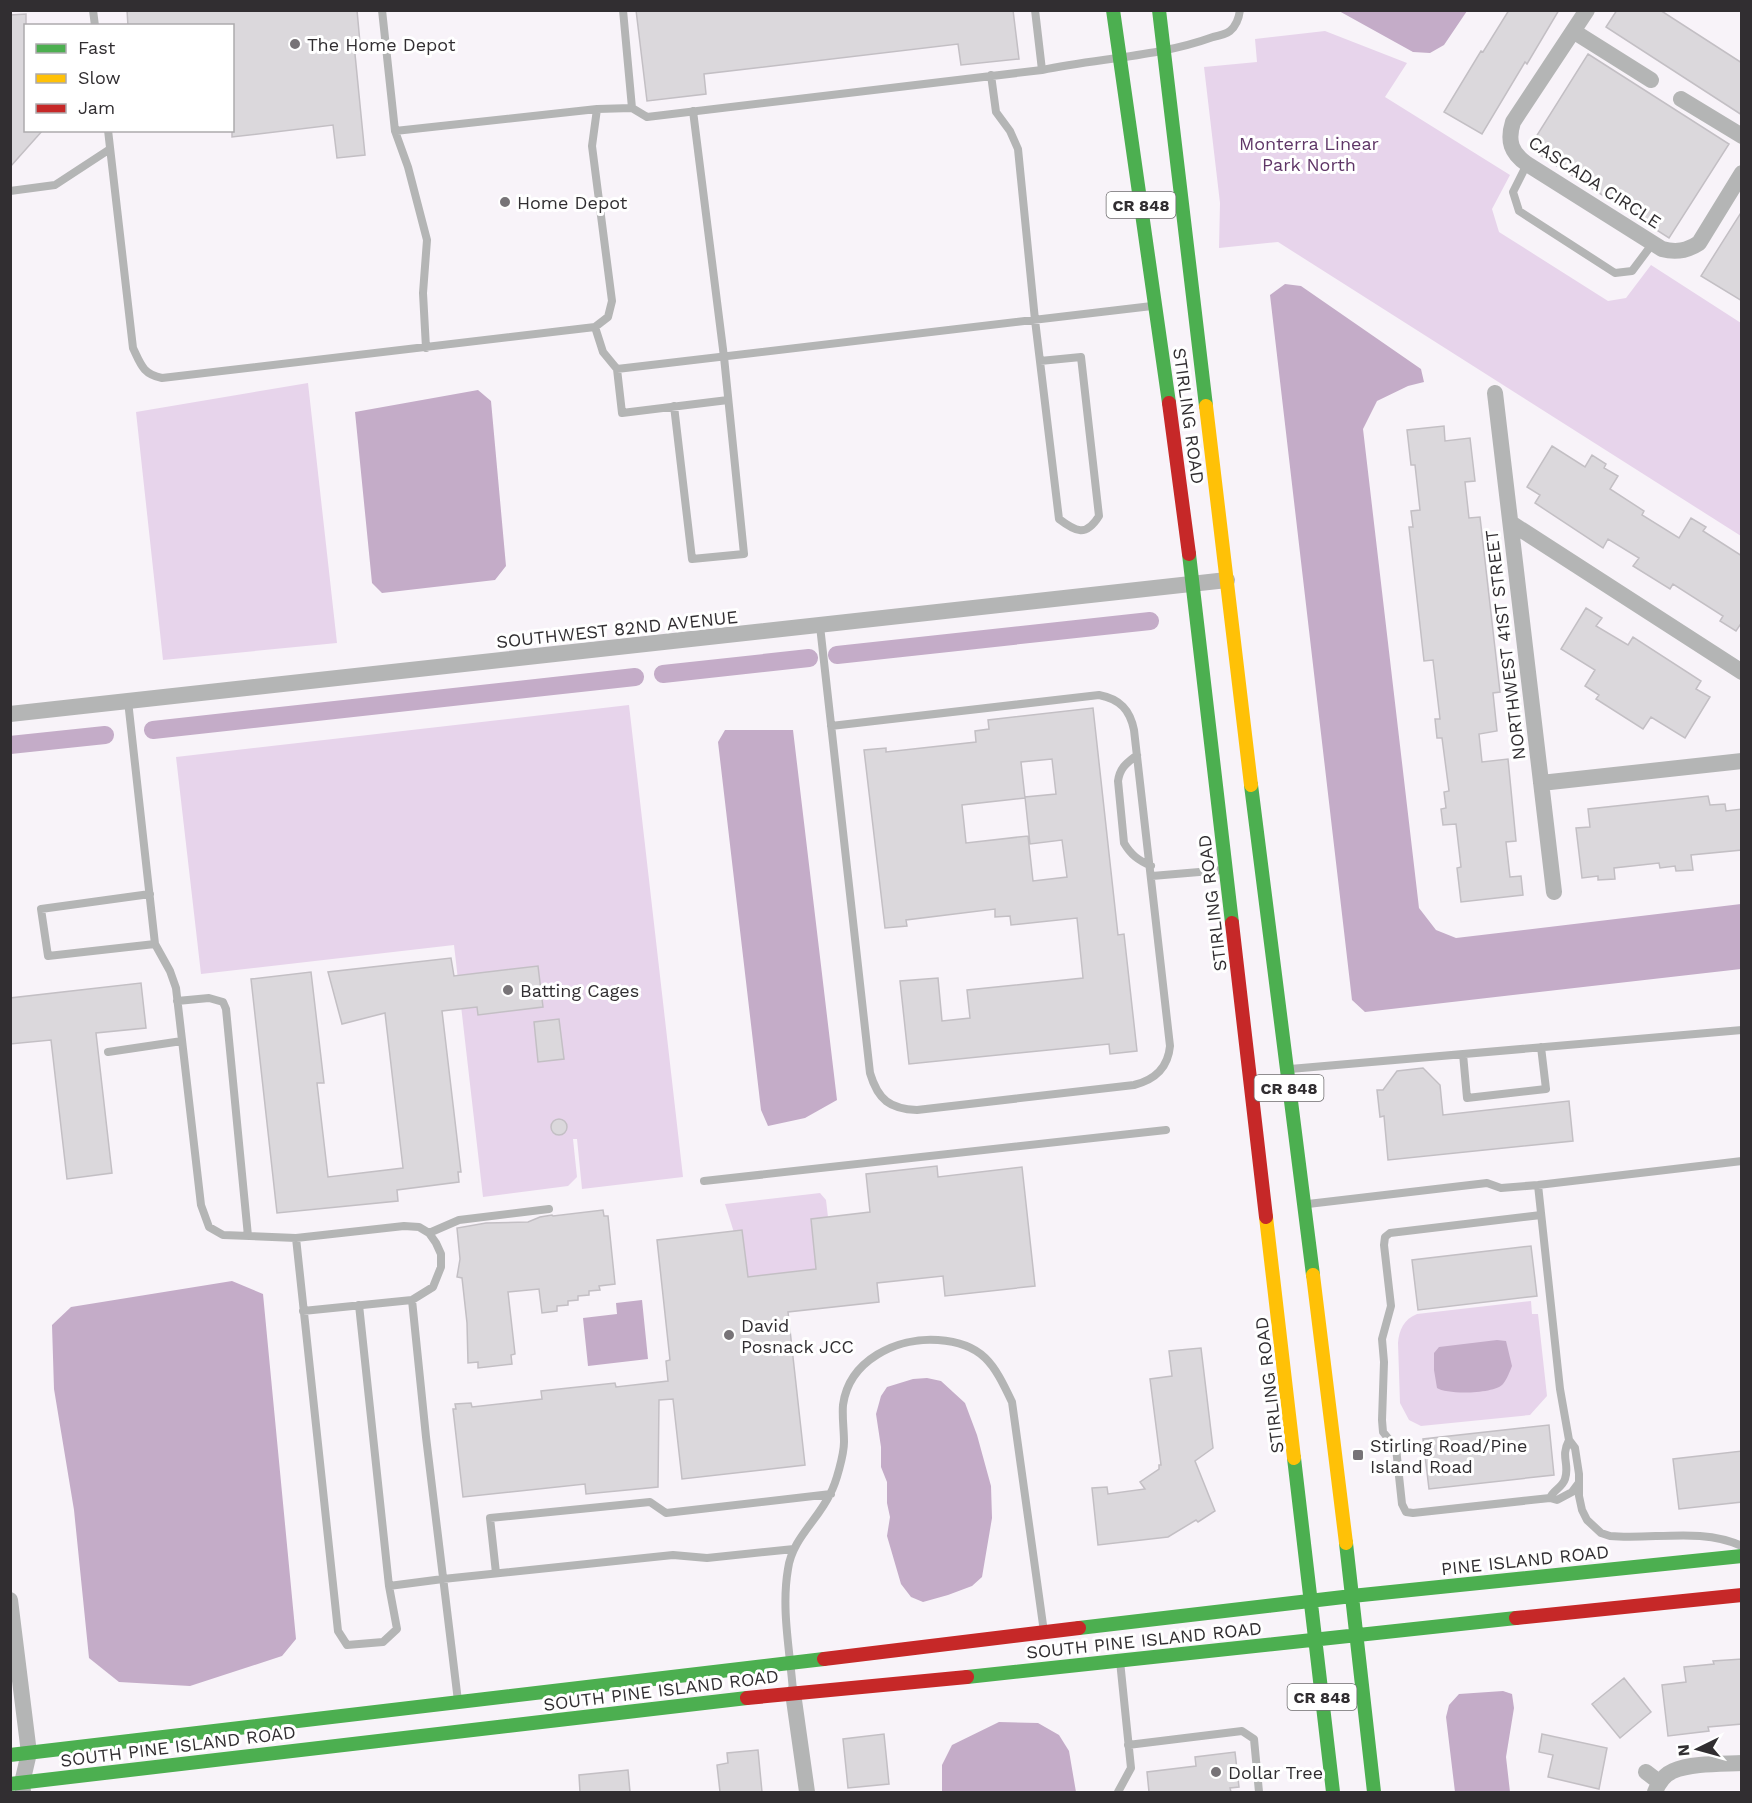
<svg xmlns="http://www.w3.org/2000/svg" width="1752" height="1803" font-family="'Work Sans',sans-serif">
  <rect width="100%" height="100%" fill="#f8f3f9"/>
  <path fill="#e7d4eb" d="M1325,31L1407,63L1385,97L1510,175L1492,209L1499,232L1608,301L1626,298L1651,265L1741,323V536L1278,242L1219,248L1220,203L1204,67L1257,62L1255,39Z
    M308,383L337,643L163,660L136,412Z
    M629,705L683,1177L582,1189L577,1139H573L577,1177L568,1186L483,1197L454,945L201,974L176,757Z
    M820,1193L826,1200L828,1217L811,1219L816,1269L748,1277L725,1204Z
    M1531,1301L1532,1314H1538L1547,1396L1530,1415L1421,1426L1409,1420L1400,1403L1398,1343C1399,1330 1404,1319 1417,1314Z"/>
  <path fill="#c4acc8" d="M1339,11H1467L1444,45L1430,53L1413,52Z
    M1285,284L1301,286L1421,369L1424,382L1408,386L1377,401L1363,429L1419,908L1436,930L1456,938L1741,904V969L1365,1012L1352,1000L1270,295Z
    M478,390L491,401L506,566L495,580L382,593L372,583L355,412Z
    M725,730H793L837,1100L805,1118L768,1126L761,1110L718,742Z
    M232,1281L263,1294L296,1639L282,1656L190,1686L119,1682L89,1658L74,1510L54,1389L52,1325L71,1307Z
    M642,1300L648,1359L588,1366L583,1318L617,1314L616,1303Z
    M1497,1340L1506,1341L1512,1366C1510,1371 1507,1379 1503,1384C1495,1394 1447,1395 1437,1388L1434,1370V1353L1439,1347Z
    M927,1378L941,1381L965,1403L977,1435L991,1486L992,1518L982,1577L972,1586L948,1595L923,1602L911,1597L901,1584L887,1536L890,1517L887,1503V1482L881,1467V1447L876,1414L881,1396L887,1387L913,1379Z
    M1503,1691L1512,1694L1514,1708L1506,1757L1510,1792H1455L1446,1717L1449,1705L1459,1694Z
    M999,1722L1038,1723L1059,1735L1069,1751L1076,1792H942V1765L952,1745Z"/>
  <g fill="none" stroke-linecap="round" stroke-linejoin="round">
    <path stroke="#c4acc8" stroke-width="18" d="M837,655L1150,621
      M663,674L809,658
      M153,730L635,677
      M10,745L105,735"/>
  </g>
  <path fill="#dbd8dc" stroke="#c3bfc4" stroke-width="1.5" fill-rule="evenodd" d="M127,10H357L360,43L354,44L365,155L337,158L333,125L232,137V26H128Z
    M636,10H1013L1019,59L961,65L958,44L704,74L706,94L647,101Z
    M1509,10H1559L1527,64L1525,62L1482,134L1444,112L1481,51L1483,52Z
    M1617,10H1660L1742,63V115L1606,27Z
    M26,14V130H43L10,167V15Z
    M1588,54L1729,144L1669,238L1529,148Z
    M1742,211V301L1701,276Z
    M1444,426L1445,441L1470,438L1475,481L1465,482L1469,518L1480,517L1500,692L1493,693L1497,731L1479,734L1482,762L1508,759L1516,841L1506,842L1510,877L1521,876L1523,895L1461,902L1457,868L1461,867L1456,824L1443,825L1441,809L1446,808L1444,792L1449,791L1442,738H1437L1435,719H1440L1433,660L1424,661L1409,527H1413L1411,511L1420,510L1415,465H1411L1407,430Z
    M1552,446L1585,467L1592,455L1606,464L1604,468L1618,476L1610,489L1644,511L1642,515L1679,538L1691,518L1706,527L1703,531L1742,556V622L1736,631L1720,621L1723,616L1673,584L1670,589L1633,566L1639,558L1608,539L1603,548L1535,503L1540,495L1527,487Z
    M1586,608L1602,618L1596,626L1628,645L1633,637L1701,681L1696,689L1710,697L1685,738L1651,717L1643,729L1596,699L1599,695L1585,686L1595,670L1561,649Z
    M1093,708L1118,935L1124,934L1137,1051L1110,1054L1109,1044L909,1064L900,981L938,978L942,1021L970,1018L967,990L1083,978L1077,918L1011,925L1010,916L995,917V909L906,920L907,926L885,928L864,750L886,748V752L976,742L975,731L989,729L988,720ZM1052,759L1056,794L1025,797L1030,844L1062,840L1067,877L1033,881L1028,836L966,843L962,805L1025,798L1021,762Z
    M1708,796L1710,805L1725,804L1726,811L1742,809V850L1691,855L1693,870L1676,871L1675,866L1660,868L1659,863L1614,868L1615,879L1598,880V876L1582,878L1576,828L1590,827L1588,809Z
    M451,958L454,976L538,966L543,1007L478,1015L477,1007L442,1011L461,1172H458L459,1182L397,1190L398,1201L277,1213L251,979L311,972L324,1083H317L328,1177L403,1168L385,1013L342,1024L328,972Z
    M141,983L146,1028L96,1033L112,1173L67,1179L51,1040L10,1044V998Z
    M559,1019L564,1059L538,1062L534,1022Z
    M1423,1068L1440,1085L1443,1115L1569,1101L1573,1141L1388,1160L1384,1116L1380,1117L1377,1090H1383L1397,1071Z
    M551 1127a8 8 0 1 1 16 0a8 8 0 1 1-16 0Z
    M937,1166L938,1177L1022,1167L1035,1286L945,1296L943,1276L877,1283L879,1302L788,1312L805,1465L682,1479L673,1399L659,1400L658,1487L586,1494L585,1484L463,1497L453,1409H456L455,1404L471,1403L472,1407L542,1399L541,1391L615,1383L616,1387L668,1381L666,1361L670,1360L657,1240L742,1230L748,1277L816,1269L811,1219L870,1212L866,1174Z
    M603,1210L604,1216H608L615,1284L599,1286L600,1290L589,1291V1295L578,1296V1300L568,1301V1305L557,1306V1311L542,1313L539,1289L508,1292L515,1354L511,1355L512,1364L478,1368V1362L468,1363L467,1323L462,1278L457,1277L460,1259L457,1228L486,1223L528,1222L540,1217L552,1215L553,1216Z
    M1531,1246L1537,1296L1418,1310L1412,1260Z
    M1201,1348L1213,1448L1195,1461L1215,1511L1198,1522L1196,1520L1168,1537L1098,1545L1092,1488L1107,1487L1108,1494L1145,1489L1140,1482L1159,1469V1465H1161L1150,1379L1172,1376L1169,1351Z
    M1549,1425L1554,1475L1429,1489L1423,1439Z
    M1742,1451V1502L1679,1509L1673,1459Z
    M1742,1659V1724L1708,1727L1709,1731L1668,1736L1662,1685L1686,1682L1684,1667L1714,1664L1713,1661Z
    M1624,1678L1651,1712L1620,1738L1592,1704Z
    M884,1734L889,1784L848,1788L843,1739Z
    M1542,1734L1607,1748L1599,1789L1548,1777L1553,1755L1539,1752Z
    M758,1750L762,1792H720L717,1765L728,1763L727,1753Z
    M1235,1752L1239,1787L1230,1788L1231,1792H1149L1147,1772L1196,1766L1195,1757Z
    M628,1770L630,1792H580L579,1775Z"/>
  <g fill="none" stroke-linecap="round" stroke-linejoin="round">
    <path stroke="#b4b5b5" stroke-width="8" d="M93,10L95,26
      M382,10L395,131L408,167L427,240L423,293L426,348
      M623,10L632,108
      M1035,10L1042,70
      M991,75L996,112L1010,131L1018,149L1035,320L1059,519C1076,532 1086,537 1099,516L1081,357L1040,361
      M108,130L133,348C141,365 143,374 162,378L595,327L608,317L612,301L592,146L597,109
      M395,131L597,109L632,108L647,117L1042,70C1099,58 1158,57 1213,37C1218,36 1226,34 1230,31C1237,25 1239,18 1240,10
      M1527,164L1513,192L1519,211L1615,273L1632,271L1653,243
      M10,191L55,185L110,149
      M595,327L603,352L617,369L1152,306
      M617,369L622,413L728,400
      M674,406L692,559L744,554L724,357L693,111
      M820,626L870,1073C878,1100 890,1109 917,1110L1134,1085C1154,1080 1168,1068 1170,1046L1134,730C1130,710 1120,699 1099,695L831,726
      M128,701L155,944L170,971L176,988L201,1205L209,1227L223,1235L296,1238L404,1226L419,1227L429,1233L436,1243L441,1254V1267L433,1287L412,1300L303,1311
      M1137,755C1127,763 1120,767 1118,781L1124,843C1131,855 1138,860 1151,866
      M1152,876L1223,870
      M150,894L41,909L48,956L155,944
      M177,1001L209,998L223,1002L226,1009L248,1236
      M108,1052L182,1041
      M1463,1054L1467,1098L1546,1089L1541,1047
      M1290,1069L1742,1030
      M704,1181L1166,1130
      M1538,1185L1560,1389L1569,1440L1575,1448L1579,1474V1496L1582,1510L1587,1520L1601,1533L1610,1536C1653,1540 1701,1527 1742,1546
      M1308,1204L1487,1183L1501,1188L1538,1185L1742,1161
      M1541,1215L1390,1233L1385,1237L1384,1245L1391,1306L1382,1339L1384,1362L1382,1420L1383,1432L1396,1448L1402,1504L1406,1512L1413,1513L1550,1498L1557,1500L1572,1492L1578,1484
      M429,1233L459,1220L549,1209
      M296,1238L338,1631L347,1645L383,1642L397,1629L389,1586L359,1305
      M412,1300L426,1437L458,1701
      M1550,1498C1553,1490 1562,1488 1565,1479C1570,1464 1560,1457 1569,1440
      M496,1573L490,1518L650,1502L666,1513L831,1494
      M389,1586L443,1579L673,1555L707,1558L794,1549
      M793,1691C790,1651 781,1609 788,1569C792,1539 818,1520 830,1494C836,1484 844,1454 844,1442C844,1430 842,1417 843,1405C849,1360 897,1337 938,1340C983,1343 994,1364 1012,1402L1044,1632
      M1128,1745L1242,1731L1254,1739L1259,1792
      M1118,1792L1131,1768L1120,1661"/>
    <path stroke="#b4b5b5" stroke-width="16" d="M1587,10L1513,122C1507,141 1511,153 1527,164L1662,249C1676,253 1687,251 1699,243L1742,173
      M1573,31L1651,80
      M1681,99L1742,136
      M1495,393L1554,892
      M1511,523L1742,672
      M10,714L1227,580
      M1541,783L1742,761
      M10,1600L29,1753L22,1783L23,1792
      M793,1693L807,1792
      M1646,1772L1659,1782
      M1655,1792C1658,1784 1664,1775 1673,1771C1691,1763 1722,1764 1742,1763"/>
    <path stroke="#4caf50" stroke-width="14" d="M1113,10L1169,403
      M1159,10L1206,406
      M1189,554L1232,923
      M1251,785L1313,1275
      M1294,1458L1333,1792
      M1346,1543L1374,1792
      M1079,1628L1352,1596L1742,1556
      M967,1677L1516,1618
      M10,1755L824,1659
      M10,1784L747,1698"/>
    <path stroke="#ffc107" stroke-width="14" d="M1206,406L1251,785
      M1266,1217L1294,1458
      M1313,1275L1346,1543"/>
    <path stroke="#c62828" stroke-width="14" d="M1169,403L1189,554
      M1232,923L1266,1217
      M1516,1618L1742,1595
      M824,1659L1079,1628
      M747,1698L967,1677"/>
  </g>
  <g fill="#777377" stroke="#fff" stroke-width="2">
    <circle cx="295" cy="44" r="6"/>
    <circle cx="505" cy="202" r="6"/>
    <circle cx="508" cy="990" r="6"/>
    <circle cx="729" cy="1335" r="6"/>
    <rect x="1352" y="1449" width="12" height="12" rx="3"/>
    <circle cx="1216" cy="1772" r="6"/>
  </g>
  <g text-anchor="middle" dominant-baseline="central" stroke-width="6" stroke-linejoin="round" paint-order="stroke">
    <g fill="#fff" stroke="#6f6d6f" stroke-width="1.5">
      <rect x="1106.5" y="192" width="69" height="26" rx="4.5"/>
      <rect x="1254.5" y="1075" width="69" height="26" rx="4.5"/>
      <rect x="1287.5" y="1684" width="69" height="26" rx="4.5"/>
    </g>
    <g font-size="16" font-weight="bold" fill="#312e31">
      <text x="1141" y="205">CR 848</text>
      <text x="1289" y="1088">CR 848</text>
      <text x="1322" y="1697">CR 848</text>
    </g>
    <g font-size="18" fill="#312e31" stroke="#fff" text-anchor="start">
      <text x="307" y="44">The Home Depot</text>
      <text x="517" y="202">Home Depot</text>
      <text x="520" y="990">Batting Cages</text>
      <text x="741" y="1325">David<tspan x="741" dy="21">Posnack JCC</tspan></text>
      <text x="1370" y="1445">Stirling Road/Pine<tspan x="1370" dy="21">Island Road</tspan></text>
      <text x="1228" y="1772">Dollar Tree</text>
    </g>
    <g font-size="18" fill="#5f3667" stroke="#fff">
      <text x="1309" y="143">Monterra Linear<tspan x="1309" dy="21">Park North</tspan></text>
    </g>
    <g font-size="18" fill="#312e31" stroke="#fff">
      <text transform="translate(1595 182) rotate(33)">CASCADA CIRCLE</text>
      <text transform="translate(1189 416) rotate(82)">STIRLING ROAD</text>
      <text transform="translate(617 629) rotate(-6)">SOUTHWEST 82ND AVENUE</text>
      <text transform="translate(1505 645) rotate(-97)">NORTHWEST 41ST STREET</text>
      <text transform="translate(1212 903) rotate(-97)">STIRLING ROAD</text>
      <text transform="translate(1269 1385) rotate(-97)">STIRLING ROAD</text>
      <text transform="translate(1525 1560) rotate(-6)">PINE ISLAND ROAD</text>
      <text transform="translate(1144 1640) rotate(-6)">SOUTH PINE ISLAND ROAD</text>
      <text transform="translate(661 1690) rotate(-7)">SOUTH PINE ISLAND ROAD</text>
      <text transform="translate(178 1746) rotate(-7)">SOUTH PINE ISLAND ROAD</text>
    </g>
  </g>
  <rect width="1752" height="1803" fill="none" stroke="#312e31" stroke-width="24"/>
  <rect x="24" y="24" width="210" height="108" fill="#ffffff" stroke="#adabad" stroke-width="1.5"/>
  <rect x="36" y="44" width="30" height="9" fill="#4caf50" stroke="#adabad" stroke-width="1.5"/>
  <text x="78" y="54" font-size="18" fill="#312e31">Fast</text>
  <rect x="36" y="74" width="30" height="9" fill="#ffc107" stroke="#adabad" stroke-width="1.5"/>
  <text x="78" y="84" font-size="18" fill="#312e31">Slow</text>
  <rect x="36" y="104" width="30" height="9" fill="#c62828" stroke="#adabad" stroke-width="1.5"/>
  <text x="78" y="114" font-size="18" fill="#312e31">Jam</text>
  <g transform="translate(1698 1749) rotate(265)" stroke="#ffffff" stroke-width="4.5" paint-order="stroke">
  <path d="M0-4.5L10 22L0 15L-10 22Z" fill="#312e31"/>
  <text y="-9" font-size="16" font-weight="bold" text-anchor="middle" fill="#312e31">N</text>
  </g>
</svg>
